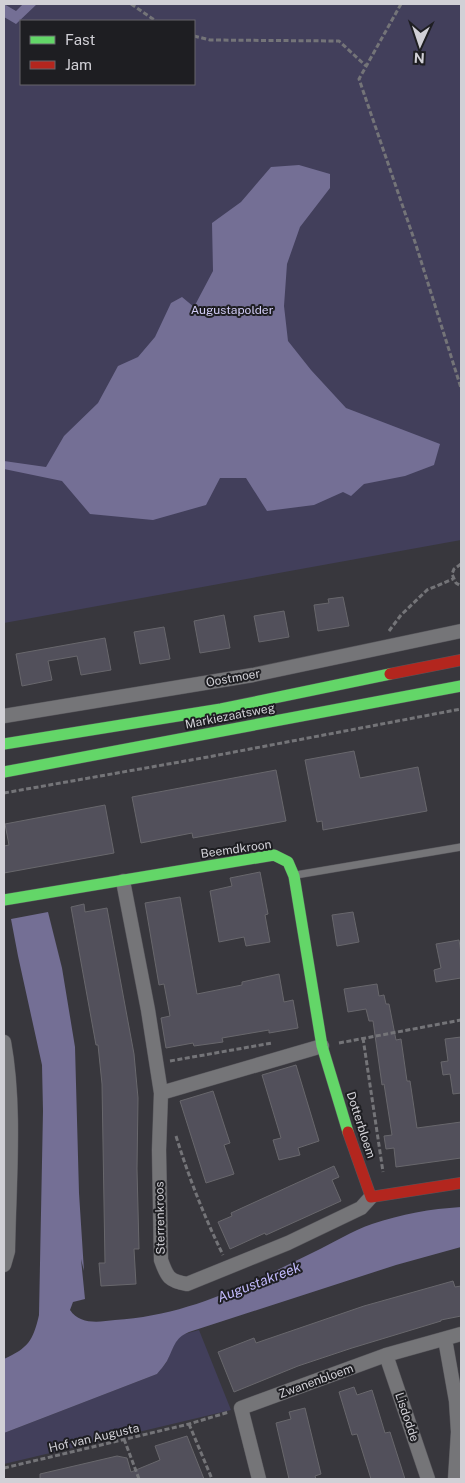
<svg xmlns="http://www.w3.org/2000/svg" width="465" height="1483" font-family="'Public Sans',sans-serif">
  <rect width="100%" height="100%" fill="#38373d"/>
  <path fill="#423f5b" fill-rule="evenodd" d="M4,4H461V540L4,623ZM21,21H194V84H21Z
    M199,1330L231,1410L4,1464V1433L157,1374L166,1363L175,1342L181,1335Z"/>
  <path fill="#746f95" d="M4,4L16,11L23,4H37L16,24L4,17Z
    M299,165L330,174V188L300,227L287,264L284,306L288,341L311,370L346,408L440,444L434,465L405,476L364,484L351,496L343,492L314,505L267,511L246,478H220L206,505L153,520L90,514L62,481L4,469V461L46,467L64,436L98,403L118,366L138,357L155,337L171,303L182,297L194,307L213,271L212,223L241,202L271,167Z
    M48,912L62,968L75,1047L79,1193L84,1271L81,1259L85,1299L73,1302L70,1310C80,1325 99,1322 115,1320C188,1316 249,1284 314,1252C333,1243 352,1231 372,1224C402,1214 430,1209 461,1207V1247L396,1265L189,1332C174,1338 174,1348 167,1361C164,1366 160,1370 157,1374L4,1433V1359C28,1348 33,1341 39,1315L43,1111L42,1065L18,956L11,919Z"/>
  <path fill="#52505b" stroke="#68676c" d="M343,597L349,626L318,631L314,605L329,603L328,599Z
    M284,611L289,637L259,642L254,616Z
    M224,615L230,648L200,653L194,621Z
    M164,627L170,659L140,664L134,632Z
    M105,638L111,670L81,675L77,656L48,661L52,680L22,686L16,654Z
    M354,751L360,778L418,767L427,811L323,830L322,821L317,822L305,760Z
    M276,770L286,821L193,838L192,833L141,843L132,797Z
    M105,805L114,853L4,873V846L9,845L5,824Z
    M260,872L268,914L265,915L270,942L246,946L244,937L219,942L210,891L232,886L230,878Z
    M180,897L197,994L242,985V982L279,974L284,1002L293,1000L298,1028L269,1033V1030L222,1038L223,1042L194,1046L193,1043L166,1048L161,1018L170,1016L164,984L159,985L145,903Z
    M84,904L85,912L107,908L134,1054L138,1098L137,1169L139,1249H134L136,1284L101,1286L99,1263H105L102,1084L98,1045H96L71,907Z
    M353,912L359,942L337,946L332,915Z
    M459,940L461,953V978L436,982L434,970L441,968L436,944Z
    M377,984L379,996L384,995L386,1004H389L396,1040L401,1039L407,1081H410L417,1128L461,1122V1158L396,1167L394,1148L386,1149L384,1136L392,1135L384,1084L382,1085L373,1021H369L366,1009L348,1012L344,989Z
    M461,1037V1093L453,1094L450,1074L443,1075L441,1062L448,1061L445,1039Z
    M296,1065L319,1141L298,1148L300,1155L279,1160L273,1140L281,1138L262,1075Z
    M213,1091L230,1143L224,1145L234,1174L206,1183L180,1101Z
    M334,1166L339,1177L332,1180L341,1201L266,1235L265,1233L230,1249L218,1222L232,1216L231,1213Z
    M453,1281L455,1287L461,1286V1316L441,1320V1321L352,1348L298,1366L234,1392L218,1352L254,1338L256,1343L364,1306Z
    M354,1387L357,1395L372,1390L385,1433L390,1432L405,1479H371L357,1434L352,1435L339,1392Z
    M305,1408L321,1474L315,1476L316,1479H289L276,1423L291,1419L289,1412Z
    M187,1436L204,1479H40V1474L117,1456L127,1458L131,1472L160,1460L155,1446Z"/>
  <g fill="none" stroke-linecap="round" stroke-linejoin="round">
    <defs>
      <path id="lane" d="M296,875L461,847"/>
      <path id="street" d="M4,716L253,675L461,631
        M123,881L148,1010L161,1093L159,1150L161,1260C167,1277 169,1281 187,1284L288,1243L361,1208L371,1197
        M4,1042C16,1107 9,1183 8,1251L4,1265
        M161,1093L322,1046
        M445,1339L456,1401L458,1432L455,1479
        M386,1355L428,1479
        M259,1479L241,1408L386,1355L461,1334"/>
      <path id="fast" d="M4,744L221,709L390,674
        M4,772L461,686
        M4,900L274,855L288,862L294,876L322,1046L348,1132"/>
      <path id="jam" d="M390,674L461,660
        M348,1132L371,1197L461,1183"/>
    </defs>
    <use href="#lane" stroke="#56555a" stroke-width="8"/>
    <use href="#street" stroke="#56555a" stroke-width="15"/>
    <use href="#fast" stroke="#56555a" stroke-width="12"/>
    <use href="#jam" stroke="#56555a" stroke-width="12"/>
    <path stroke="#747478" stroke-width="3" stroke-dasharray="5 2.5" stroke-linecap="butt" d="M131,4L156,21
      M401,4L359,79L415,242L461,388
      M194,36L210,40L339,41L366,66
      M461,564L454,569L452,574L456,583L461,586
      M389,631L401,615L427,590L453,579
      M4,793L208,757L461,709
      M363,1038L383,1172
      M339,1043L461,1020
      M170,1061L272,1043
      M176,1136C189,1178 204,1216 223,1255
      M189,1424L212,1479
      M124,1439L139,1479
      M4,1468L189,1424L229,1412"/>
    <use href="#lane" stroke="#757578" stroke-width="7"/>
    <use href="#street" stroke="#757578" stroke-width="14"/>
    <use href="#fast" stroke="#63d668" stroke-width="11"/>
    <use href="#jam" stroke="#b3261e" stroke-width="11"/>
  </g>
  <g text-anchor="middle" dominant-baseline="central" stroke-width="4" stroke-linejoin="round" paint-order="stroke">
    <g font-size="12" fill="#d2cdf6" stroke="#1e1e22">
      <text x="232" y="310">Augustapolder</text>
    </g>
    <g font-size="12" fill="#d1d0d6" stroke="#1e1e22">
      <text transform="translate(233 678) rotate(-10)">Oostmoer</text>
      <text transform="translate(230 716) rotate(-11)">Markiezaatsweg</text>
      <text transform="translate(236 849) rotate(-8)">Beemdkroon</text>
      <text transform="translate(361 1125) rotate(72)">Dotterbloem</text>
      <text transform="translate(160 1218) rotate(-91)">Sterrenkroos</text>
      <text transform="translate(316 1381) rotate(-20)">Zwanenbloem</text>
      <text transform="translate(407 1417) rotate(71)">Lisdodde</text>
      <text transform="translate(94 1438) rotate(-13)">Hof van Augusta</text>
    </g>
    <g font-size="14" font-style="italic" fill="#c0b8fa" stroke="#1e1e22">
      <text transform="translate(259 1282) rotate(-21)">Augustakreek</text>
    </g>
  </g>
  <rect width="465" height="1483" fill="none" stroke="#d1d0d6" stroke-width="10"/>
  <rect x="20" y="20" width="175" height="65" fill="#1e1e22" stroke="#66656a"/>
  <rect x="30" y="36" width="25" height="8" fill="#63d668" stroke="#66656a"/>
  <text x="65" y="45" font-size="15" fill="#d1d0d6">Fast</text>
  <rect x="30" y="61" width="25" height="8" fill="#b3261e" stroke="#66656a"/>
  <text x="65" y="70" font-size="15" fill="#d1d0d6">Jam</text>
  <g transform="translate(420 45) rotate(183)" stroke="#1e1e22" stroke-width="4" paint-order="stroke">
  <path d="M0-4L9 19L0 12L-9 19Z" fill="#d1d0d6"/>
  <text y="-8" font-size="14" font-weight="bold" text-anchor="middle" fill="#d1d0d6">N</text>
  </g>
</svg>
